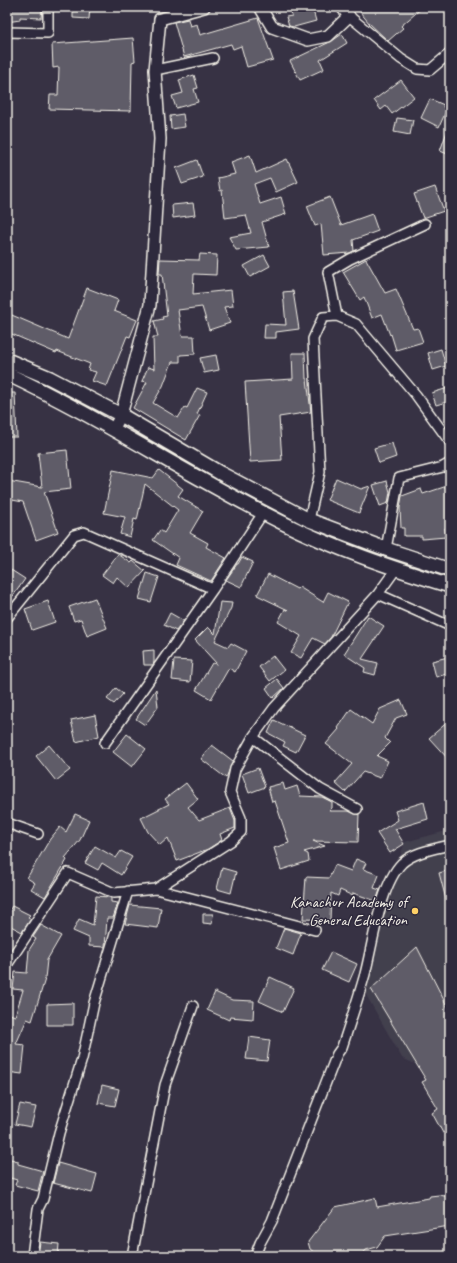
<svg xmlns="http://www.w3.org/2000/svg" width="457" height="1263" font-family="Caveat,sans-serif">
  <rect width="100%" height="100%" fill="#373244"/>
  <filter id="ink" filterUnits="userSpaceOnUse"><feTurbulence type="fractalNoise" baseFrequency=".025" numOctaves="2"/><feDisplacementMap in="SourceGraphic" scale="8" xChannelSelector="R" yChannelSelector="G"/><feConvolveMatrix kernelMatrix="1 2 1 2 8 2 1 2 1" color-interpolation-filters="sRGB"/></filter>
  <g filter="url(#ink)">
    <path fill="#433f4e" d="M450,830V1069L438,1075L402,1058L357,979L405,842Z"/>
    <path fill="#5f5c67" stroke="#f4f1e8" d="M7,7H42L41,18L20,17V20L7,22Z
      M73,7H90L89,19L73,18Z
      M289,7H312L316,21L294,27L289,26L286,17L292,16Z
      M356,7H423L401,26L403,28L388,41L369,23Z
      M258,18L273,60L247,67L241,46L233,49L231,44L184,57L174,22L188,19L190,26L197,24L200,35Z
      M342,34L347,43L320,60L324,69L300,80L290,61L332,41Z
      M133,38L135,61L132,62L131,111L49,109L50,95H58L59,67L53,68L52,44Z
      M194,75L198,88L194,89L198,102L176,108L172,96L183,93L179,80Z
      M401,80L414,97L392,114L386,106L381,110L374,100Z
      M430,99L444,105L443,107L447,109L439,127L421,118Z
      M183,114L185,127L171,129L170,116Z
      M397,118L413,120L410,135L394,132Z
      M449,126H450V155L440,151Z
      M250,155L256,173L287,159L298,182L276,192L270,178L254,184L260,204L281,197L286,214L262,222L269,247L236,250L229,237L251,233L246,215L225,218L222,190L220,191L218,178L235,174L231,162Z
      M197,160L203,177L182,184L176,168Z
      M435,187L444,211L423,218L414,194Z
      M330,197L341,225L372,214L378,231L353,240L354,251L350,253L324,255L321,224L315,226L307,206Z
      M193,203L195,215L173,218L172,205Z
      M200,254L217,255L216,275L194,274L193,294L231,290L233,306L224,307L230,323L209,330L202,307L178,310L182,336H194L195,354L180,355V362H172L163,386L153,403L178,418L185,407L187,408L197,388L207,392L197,414L200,415L186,440L133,408L147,382L142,381L148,367L154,369L153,337H158L154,321L163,319L162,317L167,316L162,274H159L160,259L199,260Z
      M264,255L270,266L250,277L244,266Z
      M366,259L385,293L396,289L413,329L418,328L423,342L396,350L391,334L390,335L382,314L372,318L364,297L360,300L343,272Z
      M87,288L118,300L114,311L137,320L130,337L127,336L107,386L92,381L96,372L88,370L90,364L57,351L56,353L7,332V313L68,339Z
      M293,291L299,329L276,332V338H264L265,324L286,325L283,292Z
      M441,349L446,366L433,370L428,353Z
      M292,353H305L306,379H307L311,412L279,417L282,460L250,462L245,382L293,379Z
      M216,355L219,370L204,373L200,358Z
      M448,388L450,393V401L436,405L432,393Z
      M7,393H15L17,437H7Z
      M392,443L396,457L379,463L374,448Z
      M67,450L71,489L44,492L58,532L36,540L23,502L7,499L8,481L42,487L38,453Z
      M113,470L153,478L159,470L183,489L178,496L203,511L190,533L208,543L206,547L226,558L211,581L176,565L179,558L153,540L160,530L164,533L178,510L145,484L137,520L134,519L130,537L120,534L125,517L104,513Z
      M336,478L361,489L370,486L359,513L327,500Z
      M387,481L390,492L388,503L380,506L373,485Z
      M450,485V528H445L446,537L422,539V536H404V528H401L400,508L402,496L421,489L423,494Z
      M118,554L131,563L133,561L145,571L129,588L117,577L113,583L102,575Z
      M242,557L253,562L241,587L226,580L237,564H238Z
      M11,570L25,579L13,596L7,592V576Z
      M147,573L159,577L151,602L139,599Z
      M268,574L297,589L299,587L323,602L328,592L348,602L331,637L325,644L313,638L301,658L291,653L301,636L278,622L285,609L288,610L257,595Z
      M95,598L107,628L87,636L81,619L74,621L69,607Z
      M48,601L55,622L32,630L25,609Z
      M220,602L232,603L231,608L215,641L228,647L231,643L246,651L235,672L229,668L211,699L196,690L212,663L217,664L195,640L208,627L215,634Z
      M170,613L184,621L176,631L164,625Z
      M368,616L384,626L362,659L378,663L375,675L364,672L365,668L344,654Z
      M154,650V662L153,665H144L143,651Z
      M273,656L284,670L270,681L259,667Z
      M448,657L450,664V673L436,677L432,661Z
      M174,660L192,661L190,682L172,680Z
      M277,679L284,688L273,698L266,688Z
      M116,688L123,694L114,704L107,699Z
      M156,689L158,707L145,725L136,719Z
      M401,700L407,714L396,718L385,738L390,743L377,756L388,761L380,778L363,772L345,792L335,783L352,764L326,744L339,729L338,728L351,709L372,724L380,709Z
      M95,715L99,736L76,742L71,720Z
      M274,720L305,735L296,752L283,746L285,742L268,733Z
      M450,720V761L429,738Z
      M127,734L146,749L132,767L113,752Z
      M49,745L70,770L56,781L36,756Z
      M212,745L233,761L226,778L201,759Z
      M258,768L265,787L249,793L242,774Z
      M186,783L198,799L188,807L199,820L230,808L235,821V828L220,834L222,840L208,849L177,861L168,838L160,845L148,832L141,818L169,804L165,799Z
      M283,783L285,790L297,786L300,796L322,797L332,802V808L329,811H349L355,814H359L358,842L313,841L325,846L304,852L308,854L309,861L281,870L274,848L289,843L275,801L272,802L268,787Z
      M424,802L428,819L395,829L404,844L390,853L377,833L398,820L395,811Z
      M75,814L89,820L80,840L65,858L67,860L45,897L31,889L35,883L27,878L50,839L60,827L66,832Z
      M95,846L116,858L121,851L132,857L121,875L102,863L98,870L85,863Z
      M356,859L366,863L363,869L379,875L374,888L380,890L376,901L353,893V896L340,890L338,896L331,893L330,920L303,919L306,877L329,878L335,865L351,871Z
      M222,868L236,872L231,893L217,889Z
      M450,870V902L447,903L439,873Z
      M96,896L109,897L111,898V902L118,903L113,918H107L105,947L89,946V938L73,931L79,919L93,925Z
      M130,905L161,908L158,928L125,924Z
      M12,906L30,915L28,917L31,919L22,932L7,924V914Z
      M203,914H213L212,924L203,923Z
      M41,925L61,936L47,960L45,979L32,1021L27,1019L16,1044L25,1045L22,1074L7,1072V1013L15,1016L23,990L13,989L15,972L27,973L29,950L36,939L33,937Z
      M284,928L301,933L293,955L276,948Z
      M417,947L450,1012V1129L443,1133L432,1113L438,1109L422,1082L426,1080L371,989Z
      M331,952L357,964L349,982L322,970Z
      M270,977L294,988L283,1012L259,1001Z
      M215,992L232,1000L254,1001L253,1019L230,1017L229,1020L207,1010Z
      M73,1003V1025H47V1004Z
      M249,1037L270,1040L267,1061L246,1059Z
      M102,1085L119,1089L115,1106L98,1103Z
      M20,1104L36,1107L31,1127L15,1124Z
      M7,1158L18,1161V1164L43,1171L38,1191L15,1185L17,1180L7,1177Z
      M58,1163L97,1174L92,1193L53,1183Z
      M439,1195L450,1197V1226L385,1236L377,1247L366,1250L361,1256H319L310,1249L308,1242L335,1207L375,1198L377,1207L429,1198L430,1196Z
      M40,1242L59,1244L58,1256H38Z"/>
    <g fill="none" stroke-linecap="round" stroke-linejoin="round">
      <defs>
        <path id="minor" d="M172,7L176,14
          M349,16L401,59L417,69L430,70L450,53
          M7,32L48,33V7
          M155,70L213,58
          M337,316L328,272L350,259L425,224
          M309,520L320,472L313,339L323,317L337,316L356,324L416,395L450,442
          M386,549L399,478L443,467L450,463
          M378,594L450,626
          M7,618L74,535L84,532L213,589
          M253,737L320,789L357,809
          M105,743L213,589L263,513
          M7,823L38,834
          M156,889L315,930
          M7,965L68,873L114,893L156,889L231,841L241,832V818L230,792L235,769L253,737L274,708L378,594L396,569
          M32,1256L38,1209L43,1199L59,1133L82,1059L94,1003L128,891
          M132,1256L165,1085L193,1006
          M255,1256L260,1243L272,1221L337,1054L342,1047C350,1023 358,999 365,974C373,944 380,885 402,863C414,852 434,849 450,845"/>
        <path id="tertiary" d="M260,7L272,27L308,40L328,36L349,16L342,7
          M113,430L121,415L150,305L160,139L155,70L160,19L204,7"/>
        <path id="secondary" d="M7,360L50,378L121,415L220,473L309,520L386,549L450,570
          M7,374C101,418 188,476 281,522C335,549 392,568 450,586"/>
      </defs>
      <use href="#minor" stroke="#f4f1e8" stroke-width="12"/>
      <use href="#tertiary" stroke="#f4f1e8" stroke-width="14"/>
      <use href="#secondary" stroke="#f4f1e8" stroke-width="16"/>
      <use href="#minor" stroke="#2f2a3d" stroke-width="9"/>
      <use href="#tertiary" stroke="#2f2a3d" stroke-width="11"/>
      <use href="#secondary" stroke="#2f2a3d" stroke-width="13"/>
    </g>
  </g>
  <circle fill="#ffd166" stroke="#2f2a3d" stroke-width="1.5" cx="415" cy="911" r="4"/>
  <g text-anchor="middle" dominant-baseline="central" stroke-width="3" stroke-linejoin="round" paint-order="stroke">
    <g font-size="16" fill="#f4f1e8" stroke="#2f2a3d" text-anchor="end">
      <text x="407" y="902">Kanachur Academy of<tspan x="407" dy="18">General Education</tspan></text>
    </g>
  </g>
  <rect width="457" height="1263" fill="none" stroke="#2f2a3d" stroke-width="24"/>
  <rect x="12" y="12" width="433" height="1239" fill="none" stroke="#f4f1e8" stroke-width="1.5" filter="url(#ink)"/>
</svg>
